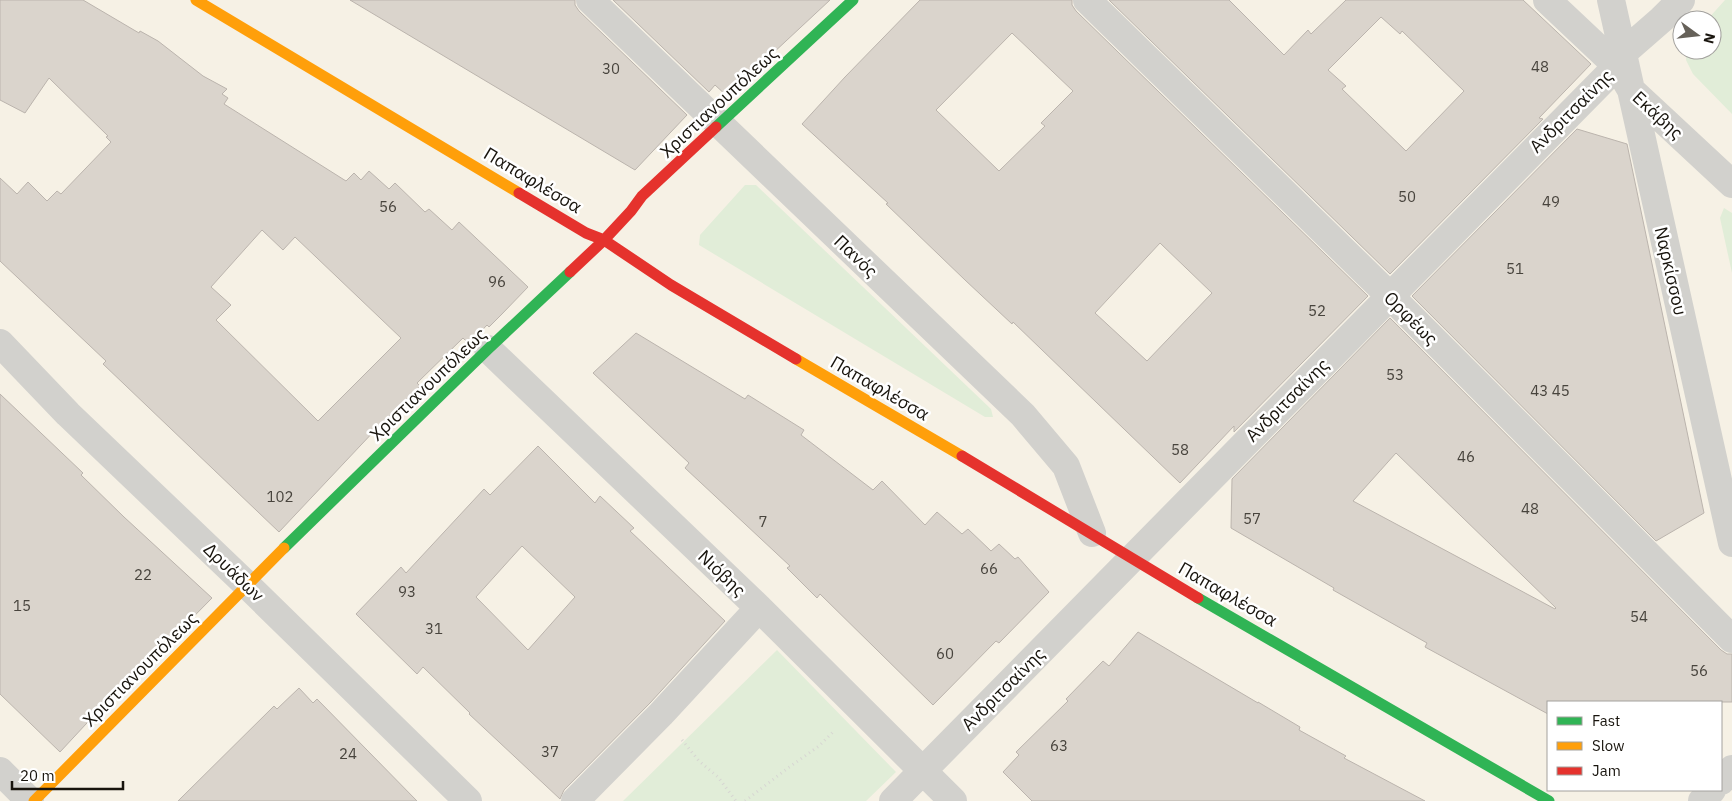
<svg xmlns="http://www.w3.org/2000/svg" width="1732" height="801" font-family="'IBM Plex Sans',sans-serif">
  <rect width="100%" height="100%" fill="#f6f1e5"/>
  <path fill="#e1edd8" d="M1725,0H1732V114L1693,74L1686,60L1687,50H1712V20H1707Z
    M745,185H756L991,409L993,417H985L699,245L700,235Z
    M1724,208L1732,213V273L1720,218Z
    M777,650L896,772L866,801H623Z"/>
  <path fill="#dad4cc" stroke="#bbb4ad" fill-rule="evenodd" d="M0,0H83L139,33L140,31L158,41L203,76L227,89L222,94L228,98L224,104L346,181L354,173L361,180L369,171L389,189L395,183L425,212L429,209L452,230L459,222L528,287L502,314L489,327L487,325L469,344L463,338L417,383L420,386L377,428L279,532L103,364L106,361L0,261V178L17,194L28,182L47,201L57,191L61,194L111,142L106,137L108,136L49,78L25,113L0,100ZM262,230L283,250L295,237L401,338L318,421L216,320L231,305L211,287Z
    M350,0H575V5L579,11L687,115L635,170Z
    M613,0H830L727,96L715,85L709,92Z
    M920,0H1072V5L1076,11L1368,296L1234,432V426L1180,483L1013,322L1012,324L965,280L886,204L888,203L802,124L845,77ZM1012,33L1073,91L1041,123L1045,126L999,171L936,110ZM1160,243L1212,293L1147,361L1095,313Z
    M1109,0H1229L1284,55L1308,30L1311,34L1346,0H1523L1591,64L1539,118L1543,119L1390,274ZM1381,17L1400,34L1402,31L1464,91L1406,151L1342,89L1346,86L1328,70Z
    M1577,129L1627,144L1704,513L1656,541L1412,296Z
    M1390,318L1721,650L1727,654H1732V702H1548V714L1425,647L1427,643L1333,590L1334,588L1231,528L1232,479ZM1396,453L1556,608L1555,609L1353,501Z
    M636,333L745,399L748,395L804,430L801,435L873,490L882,481L925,525L937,512L962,534L968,529L991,551L999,544L1015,559L1018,557L1049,592L999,643L996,641L933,705L820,594L817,598L787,568L790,566L685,468L689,463L593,373Z
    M0,394L83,473L81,475L124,517L212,598L141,670L139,667L60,752L0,694Z
    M538,446L595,503L600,496L634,528L630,531L725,621L650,703L564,790L560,799L469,714L470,713L423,667L417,674L356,614L401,567L406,573L484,489L490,495ZM522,546L575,597L528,650L476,597Z
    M1138,632L1258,703V702L1300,727L1299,730L1346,756L1344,758L1425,801H1032L1003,772L1019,755L1016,752L1068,701L1066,699L1103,661L1109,666Z
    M299,688L313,703L317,699L417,801H178L274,706L277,709Z"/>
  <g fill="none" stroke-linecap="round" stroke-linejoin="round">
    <path stroke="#d7d6d2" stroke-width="3" stroke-dasharray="1 4" stroke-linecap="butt" d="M682,740L699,761L718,777L736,801
      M745,801L788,768L819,746L835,730"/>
    <path stroke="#d2d1cd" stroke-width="28" d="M590,0L1023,415L1066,466L1092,533
      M1087,0L1390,296L1732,639
      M1547,0L1617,66L1631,90L1732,184
      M1611,0L1732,543
      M0,343L68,414L247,585L468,801
      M488,349L759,608L953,801
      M0,771L30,801
      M1721,781L1732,769
      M575,801L661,714L759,608
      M893,801L1617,66L1623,53L1662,19L1681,0
      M1702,801L1712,790"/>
    <path stroke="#30b455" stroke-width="11" d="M716,127L853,0
      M284,548L488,349L570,272
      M1198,598L1549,801"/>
    <path stroke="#ff9f0a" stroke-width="11" d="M196,0L519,193
      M796,359L962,456
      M34,801L284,548"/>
    <path stroke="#e5322d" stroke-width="11" d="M519,193L586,233L604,240L671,285L796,359
      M570,272L604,240L631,211L642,196L716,127
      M962,456L1198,598"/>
  </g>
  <g text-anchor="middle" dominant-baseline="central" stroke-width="5" stroke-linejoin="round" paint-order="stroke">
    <g font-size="15" fill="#48443d">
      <text x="1540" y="66">48</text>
      <text x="611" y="68">30</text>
      <text x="1407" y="196">50</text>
      <text x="1551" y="201">49</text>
      <text x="388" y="206">56</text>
      <text x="1515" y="268">51</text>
      <text x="497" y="281">96</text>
      <text x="1317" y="310">52</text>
      <text x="1395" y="374">53</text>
      <text x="1550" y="390">43 45</text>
      <text x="1180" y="449">58</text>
      <text x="1466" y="456">46</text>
      <text x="280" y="496">102</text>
      <text x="1530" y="508">48</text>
      <text x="1252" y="518">57</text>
      <text x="763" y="521">7</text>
      <text x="989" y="568">66</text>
      <text x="143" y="574">22</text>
      <text x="407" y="591">93</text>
      <text x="22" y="605">15</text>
      <text x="1639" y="616">54</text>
      <text x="434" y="628">31</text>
      <text x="945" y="653">60</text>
      <text x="1699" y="670">56</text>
      <text x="1059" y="745">63</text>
      <text x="550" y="751">37</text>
      <text x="348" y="753">24</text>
    </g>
    <g font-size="18" fill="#18140d" stroke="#fff">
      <text transform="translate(719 102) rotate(-43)">Χριστιανουπόλεως</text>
      <text transform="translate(1571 111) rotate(-45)">Ανδριτσαίνης</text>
      <text transform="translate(1658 115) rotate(43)">Εκάβης</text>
      <text transform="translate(533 180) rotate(31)">Παπαφλέσσα</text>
      <text transform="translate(856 256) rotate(44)">Πανός</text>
      <text transform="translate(1671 271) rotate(77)">Ναρκίσσου</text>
      <text transform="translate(1411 318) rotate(45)">Ορφέως</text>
      <text transform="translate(428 384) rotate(-44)">Χριστιανουπόλεως</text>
      <text transform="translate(880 388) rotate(30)">Παπαφλέσσα</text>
      <text transform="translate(1287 400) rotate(-45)">Ανδριτσαίνης</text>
      <text transform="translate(234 572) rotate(44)">Δρυάδων</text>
      <text transform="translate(722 573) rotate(44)">Νιόβης</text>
      <text transform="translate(1228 594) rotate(30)">Παπαφλέσσα</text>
      <text transform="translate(140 669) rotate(-45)">Χριστιανουπόλεως</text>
      <text transform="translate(1003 689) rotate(-45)">Ανδριτσαίνης</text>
    </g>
  </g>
  <rect x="1547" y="701" width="175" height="90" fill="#ffffff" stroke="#a3a19e"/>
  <rect x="1557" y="717" width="25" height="8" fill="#30b455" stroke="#a3a19e"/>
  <text x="1592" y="726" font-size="15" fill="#18140d">Fast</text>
  <rect x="1557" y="742" width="25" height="8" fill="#ff9f0a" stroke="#a3a19e"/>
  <text x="1592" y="751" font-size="15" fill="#18140d">Slow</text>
  <rect x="1557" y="767" width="25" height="8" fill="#e5322d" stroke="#a3a19e"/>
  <text x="1592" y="776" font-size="15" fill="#18140d">Jam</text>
  <g transform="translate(1697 35) rotate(105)"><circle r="24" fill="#ffffff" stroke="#a3a19e"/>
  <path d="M0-4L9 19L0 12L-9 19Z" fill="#666159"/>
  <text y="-8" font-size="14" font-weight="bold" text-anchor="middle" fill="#18140d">N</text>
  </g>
  <path d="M12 781v8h111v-8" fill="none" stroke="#18140d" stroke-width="2.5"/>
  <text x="20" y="781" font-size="15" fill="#18140d" stroke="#ffffff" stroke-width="4" paint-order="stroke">20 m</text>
</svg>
